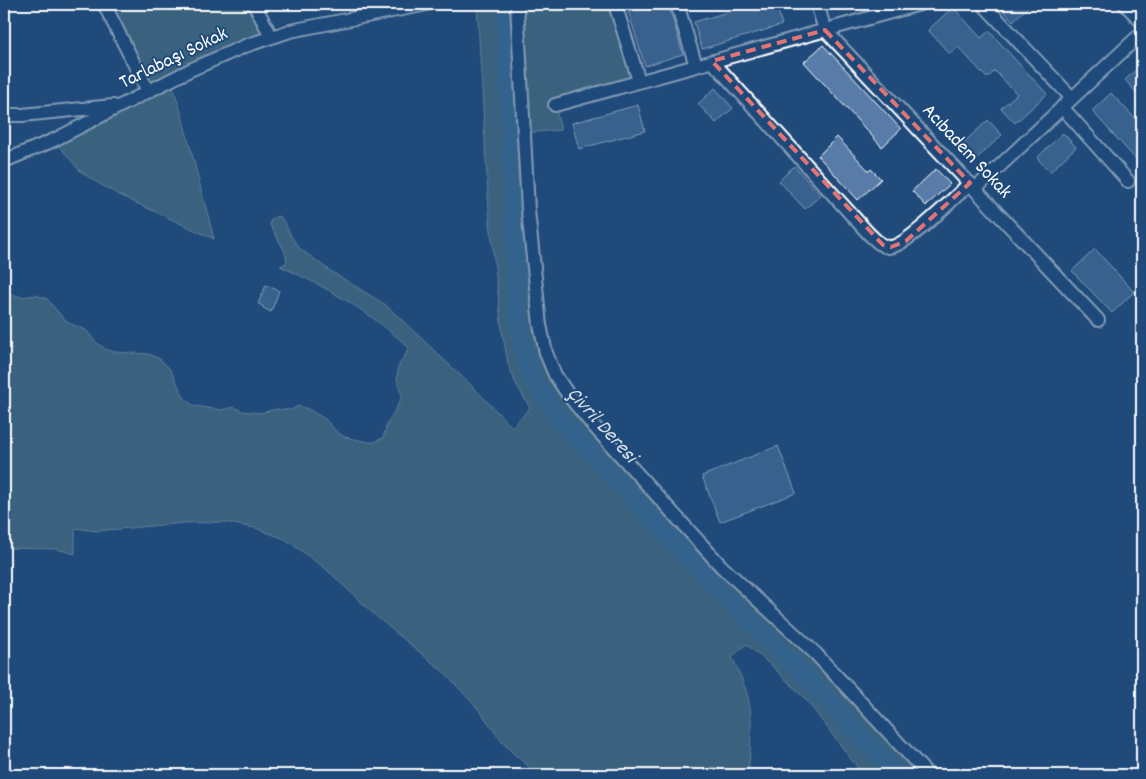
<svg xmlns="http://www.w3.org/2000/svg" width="1146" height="779" font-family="Dekko,sans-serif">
  <rect width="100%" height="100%" fill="#1f4a7a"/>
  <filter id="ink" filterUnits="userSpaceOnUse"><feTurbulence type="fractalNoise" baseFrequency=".02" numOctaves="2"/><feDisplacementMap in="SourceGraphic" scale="10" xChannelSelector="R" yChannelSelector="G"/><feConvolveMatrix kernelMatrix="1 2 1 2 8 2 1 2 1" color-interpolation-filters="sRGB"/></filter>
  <g filter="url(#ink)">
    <path fill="#5c7e83" stroke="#aebec1" d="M104,4H254L271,36L171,80L181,112L214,239L121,196L96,182L80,171L54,140L148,91Z
      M477,4H615L639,81L555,105L561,130L525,133L546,353L576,405L928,775H863L807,701L773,667L746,644L732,657C738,669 744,683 748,697C754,722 750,750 748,775H539L515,755L502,742L480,711L445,673L378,618L326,569L285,539L255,528L223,522L185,523L96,531L75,528V554L57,549L4,548V291L21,297L36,295L47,299L63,318L71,324L86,330L96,342L105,349L115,352L149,354L160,359L170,369L184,397L190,403L195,406L221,410L234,407L242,411L261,413L276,409L291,410L298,406L308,409L325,419L337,432L345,437L368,442H374L383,438L387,424L399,403L402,396L397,379L398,367L409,348C373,313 326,287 280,266L285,264L287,260L284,250L270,225V221L275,217L280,216L285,223L291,236L299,248L332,272L386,305L474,388L512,427L530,408L516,384L508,364L502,331L489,213Z"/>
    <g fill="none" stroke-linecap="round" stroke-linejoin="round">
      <path stroke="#4e80a4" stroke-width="19" d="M505,4L518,314L522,344L528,364L535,383L559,418L721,592L810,680L898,775"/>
    </g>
    <path fill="#587ba7" stroke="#fff" d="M626,4H668L683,54L645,66Z
      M755,4H776L782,25L702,49L694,22Z
      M997,4H1031L1013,21Z
      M953,7L981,38L989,31L1047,94L1015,123L1001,108L1017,94L995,71L987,78L958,47L950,54L928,30Z
      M823,45L901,129L882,147L804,62Z
      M1142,64V99L1125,80Z
      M715,88L733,108L716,123L698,104Z
      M1111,93L1142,126V166L1092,111Z
      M638,105L645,131L579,149L572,123Z
      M988,120L1002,135L973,162L959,147Z
      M1063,133L1076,147L1050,172L1037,158Z
      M837,137L869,171L871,169L881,179L858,200L818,156Z
      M794,166L821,195L805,209L779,181Z
      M936,169L950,184L926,206L912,191Z
      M1095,249L1134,292L1112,313L1072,271Z
      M266,285L279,291L271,312L263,308V306L258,304Z
      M778,446L796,493L720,522L702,476Z"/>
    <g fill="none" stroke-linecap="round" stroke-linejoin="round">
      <defs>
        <path id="minor" d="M104,4L148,91
          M254,4L271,36
          M517,4L528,210L540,325L546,353L555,375L569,396L591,423L721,566L816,654L928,775
          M615,4L639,81
          M677,4L696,66
          M817,4L825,30L1098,320
          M983,4L1072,98
          M1125,4L1142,22
          M712,61L869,234C875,239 880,246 888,247C904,249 956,196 970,183
          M555,105L920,4
          M1062,107L1128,181
          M4,115H22L113,106
          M4,161L54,140L190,70L245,46L290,31L427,4
          M975,189L1142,33"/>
      </defs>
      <use href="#minor" stroke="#fff" stroke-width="16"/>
      <use href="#minor" stroke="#1f4a7a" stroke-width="12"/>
    </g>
  </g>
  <path d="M0 0H1146V779H0ZM825,30L970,183L906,241L891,247L883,245L712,61Z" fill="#1f4a7a" fill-opacity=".55" fill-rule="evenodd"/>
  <path fill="none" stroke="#e47373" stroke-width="4" stroke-dasharray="10 6" stroke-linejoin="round" d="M825,30L970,183L906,241L891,247L883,245L712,61Z"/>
  <g text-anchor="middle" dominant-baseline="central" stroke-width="4" stroke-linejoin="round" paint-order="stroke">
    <g font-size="20" fill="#fff" stroke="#1f4a7a">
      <text transform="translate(174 59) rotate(-26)">Tarlabaşı Sokak</text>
      <text transform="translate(966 152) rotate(47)">Acıbadem Sokak</text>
    </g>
    <g font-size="21" font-style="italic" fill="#d3dfe8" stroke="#1f4a7a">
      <text transform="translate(601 426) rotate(48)">Çivril Deresi</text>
    </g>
  </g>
  <rect width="1146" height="779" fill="none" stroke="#1f4a7a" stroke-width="20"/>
  <rect x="10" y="10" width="1126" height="759" fill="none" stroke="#fff" stroke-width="2" filter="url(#ink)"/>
</svg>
